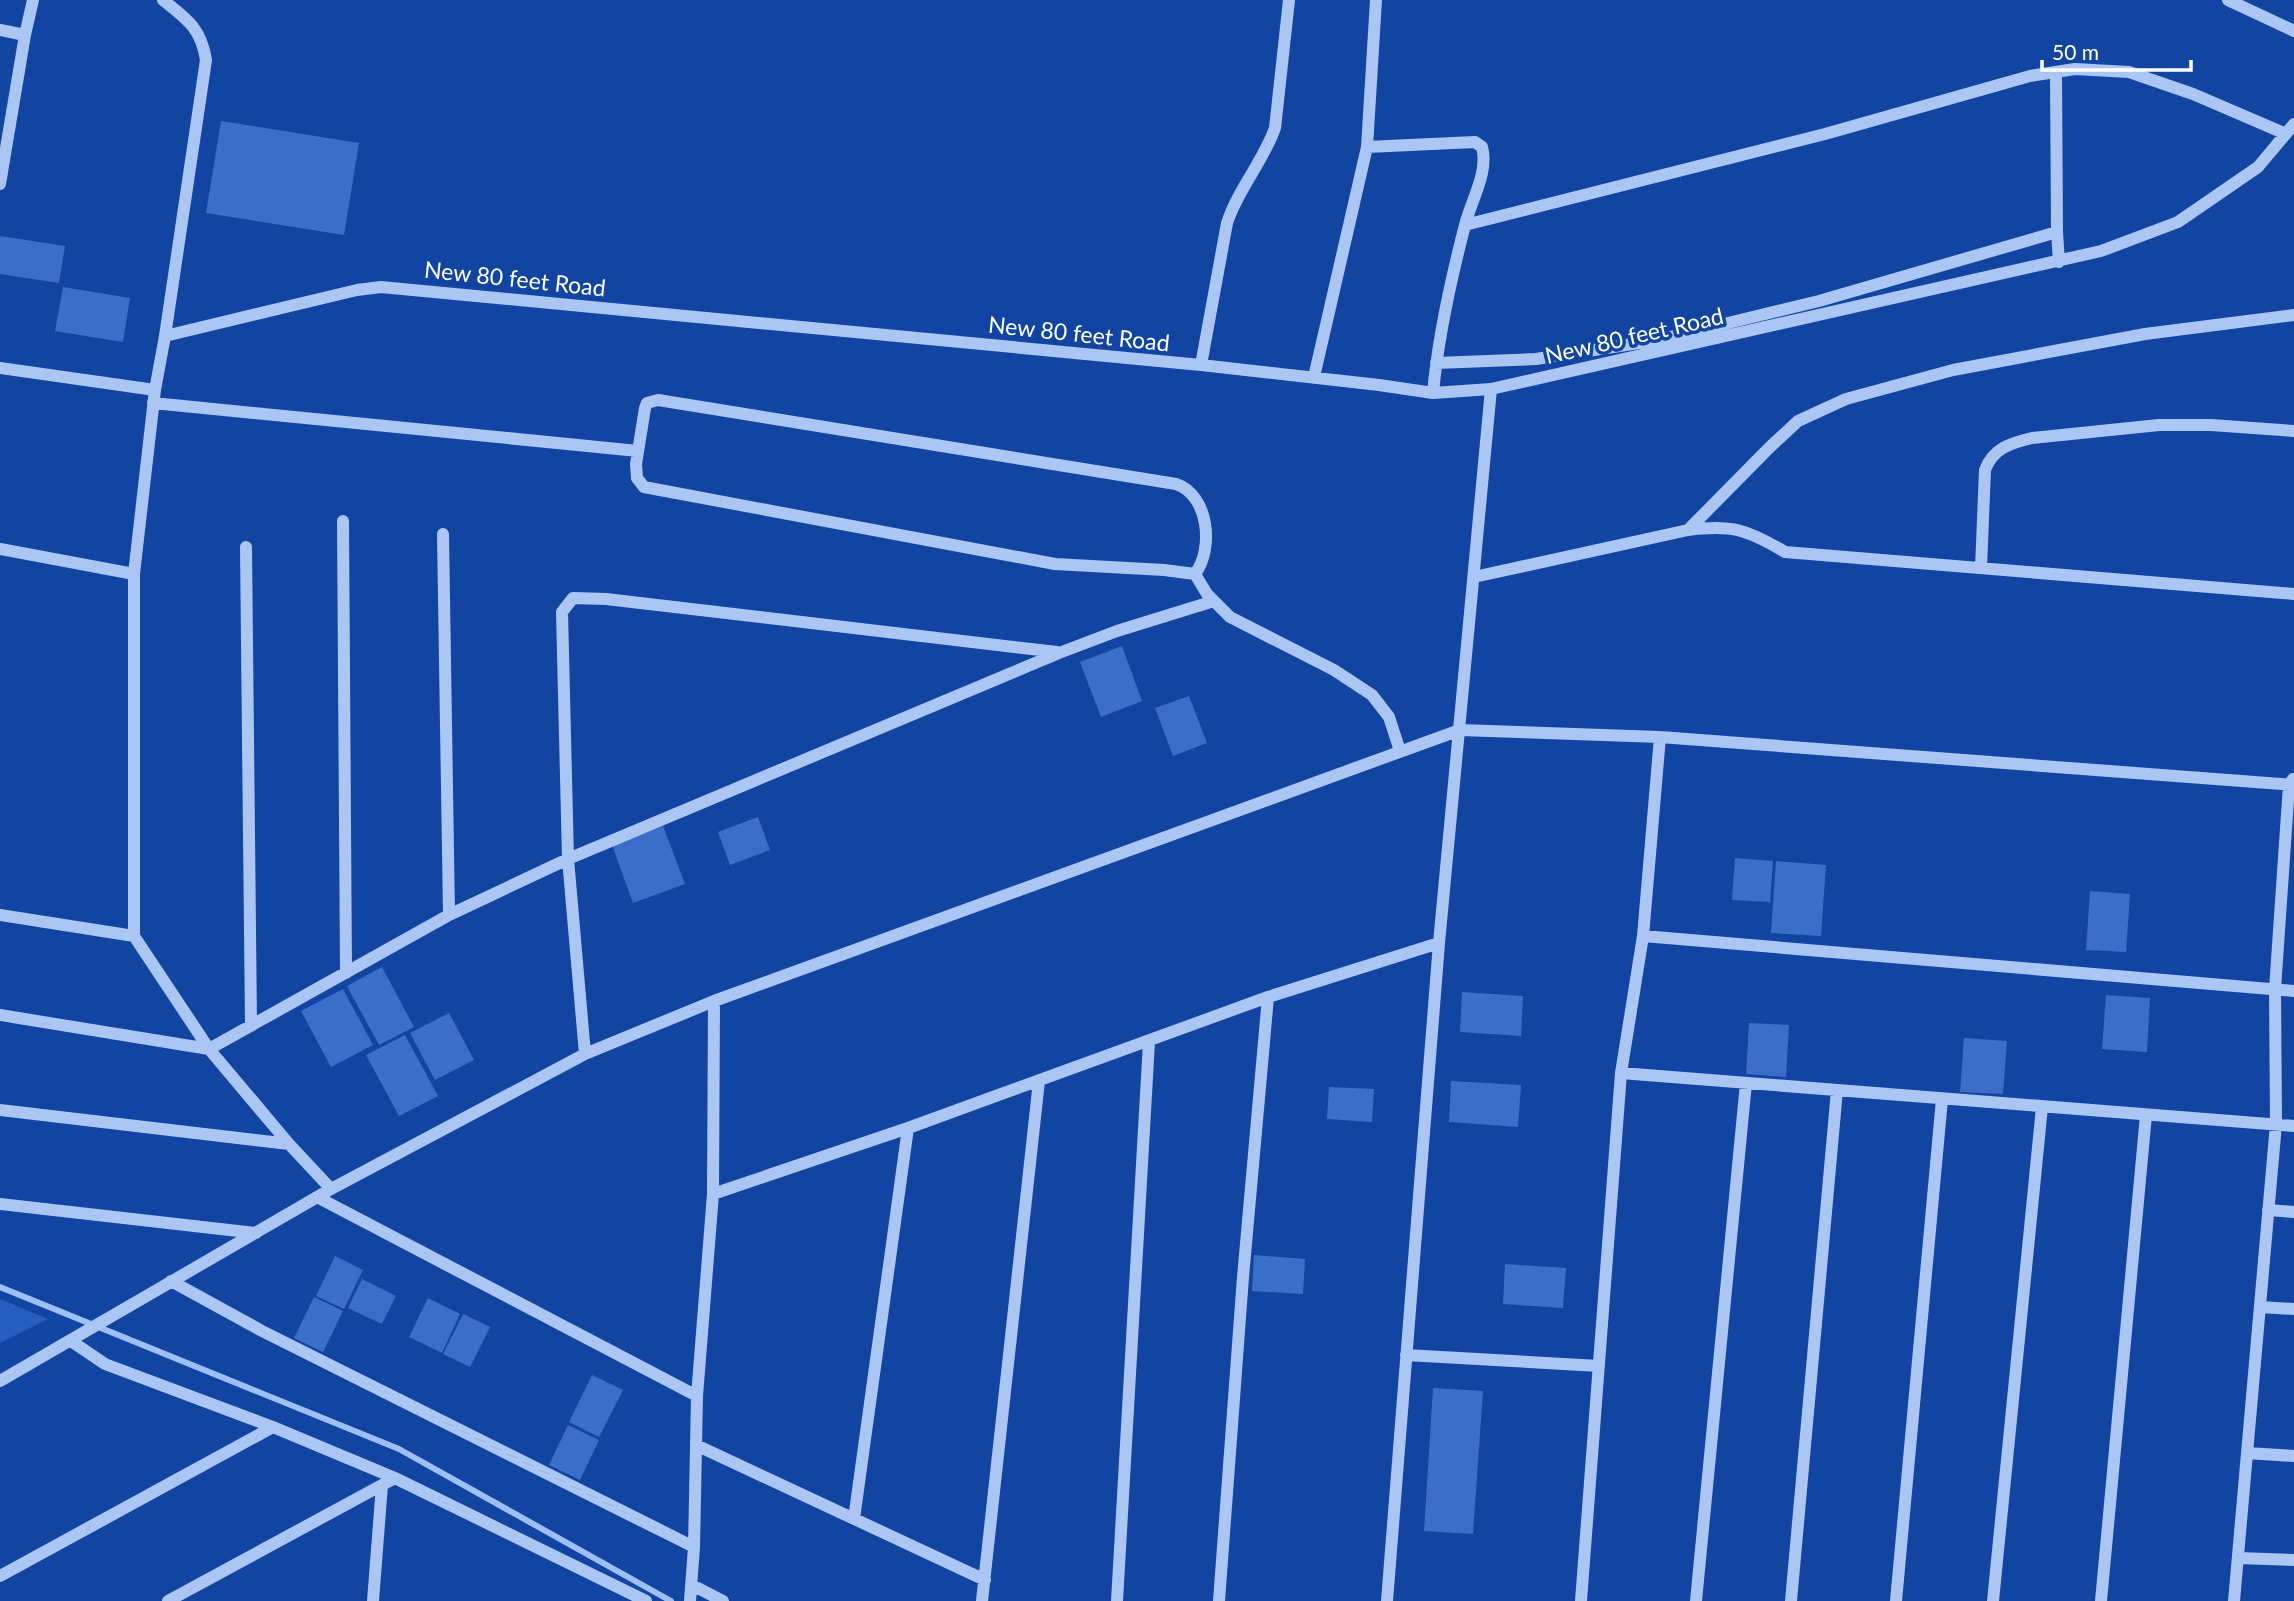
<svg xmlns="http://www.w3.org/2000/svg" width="2294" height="1601" font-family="Lato,sans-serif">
  <rect width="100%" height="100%" fill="#1245a1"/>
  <path fill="#255ebf" d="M0,1299L48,1319L0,1343Z"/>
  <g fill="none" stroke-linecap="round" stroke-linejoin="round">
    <path stroke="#9dc0f8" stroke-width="6" d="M0,1287L399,1449L671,1601"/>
  </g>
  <path fill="#3b6ec8" d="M221,121L359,143L344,235L206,213Z
    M0,236L65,246L59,283L0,274Z
    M63,287L130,298L123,342L55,331Z
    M1122,646L1142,701L1101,717L1080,662Z
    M1189,696L1207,743L1173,756L1155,708Z
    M758,817L770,850L730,865L718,832Z
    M663,826L685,884L633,903L612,845Z
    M1735,858L1773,861L1770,902L1732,900Z
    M1776,861L1826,865L1821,936L1771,933Z
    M2090,891L2130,894L2126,952L2086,950Z
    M382,967L414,1027L379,1045L347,986Z
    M343,989L373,1045L331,1067L301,1011Z
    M1462,992L1523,996L1521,1036L1460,1032Z
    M2106,995L2150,998L2147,1052L2102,1049Z
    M449,1013L474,1060L435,1080L410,1033Z
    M1749,1023L1789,1025L1786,1077L1746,1074Z
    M405,1035L438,1096L399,1116L366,1055Z
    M1964,1038L2007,1041L2003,1094L1960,1092Z
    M1451,1081L1521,1085L1518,1127L1449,1122Z
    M1329,1087L1374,1089L1372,1122L1327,1119Z
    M1254,1255L1305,1259L1303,1294L1252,1291Z
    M335,1256L363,1270L344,1309L316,1296Z
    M1505,1264L1566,1268L1563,1308L1503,1304Z
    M362,1279L396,1296L382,1324L348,1308Z
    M314,1297L343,1311L323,1352L294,1338Z
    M428,1298L460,1314L442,1353L409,1337Z
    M463,1314L490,1327L470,1367L443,1354Z
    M592,1375L623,1390L599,1437L569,1422Z
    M1433,1388L1483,1391L1473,1534L1424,1531Z
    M568,1425L599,1440L580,1480L549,1465Z"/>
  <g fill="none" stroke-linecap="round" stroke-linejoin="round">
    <path stroke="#abc6f5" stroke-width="12" d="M163,0C187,19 201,28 206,60L165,336L357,290L381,287L1201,365L1379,385L1433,393L1491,389L2101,251L2178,222L2258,167L2294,124
      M2228,0L2294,31
      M0,30L25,35
      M2056,72L2057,232L2059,262
      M1367,147L1475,142L1482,147C1489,172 1471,201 1465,225C1451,279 1438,337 1433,393
      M0,184L25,35L33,0
      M1465,225L1825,134L2030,76L2075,69L2129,72L2193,94L2286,134
      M165,336L155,390L134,574V936L209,1049L289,1144L331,1189
      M1436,363L1536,359L1658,340L1819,301L2057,232
      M1201,365L1227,223C1238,189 1263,162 1275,128L1289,0
      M0,368L155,390
      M1314,377L1367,147L1376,0
      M153,403L638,451
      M343,521L346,973
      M1688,530L1770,447L1798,421L1846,399L1953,370L2145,334L2294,315
      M443,534L449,915
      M246,547L251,1026
      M0,549L134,574
      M1981,568L1985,470C1993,448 2011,443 2032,438L2159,425H2211L2294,431
      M1195,574C1214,549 1209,495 1176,484L658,400L647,403L645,408L636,464L637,478L644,487L1055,564L1164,570L1195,574L1207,594L1230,617L1334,670L1372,695L1389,717L1400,751
      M1474,577L1688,530C1732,524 1748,530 1785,552L2294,594
      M0,915L134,936
      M1643,936L2294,991
      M0,1015L209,1049L449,915L568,859L1059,653L1117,631L1214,601
      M585,1054L568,859L562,612L573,598L606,599L1057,652
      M1621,1073L2294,1126
      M0,1110L289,1144
      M713,1194L908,1128L1268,997L1439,943
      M317,1197L697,1396
      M0,1204L256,1233
      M2268,1210L2294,1212
      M171,1281L262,1331L694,1547L690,1601
      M2260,1307L2294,1309
      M71,1341L105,1364L273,1427L395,1478L646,1601
      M1406,1355L1599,1366
      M0,1381L331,1189L585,1054L714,1001L1460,730L1660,737L2294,785
      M696,1445L985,1580
      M2247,1453L2294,1456
      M854,1519L908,1128
      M694,1547L697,1396L713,1194L714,1001
      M2238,1558L2294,1560
      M0,1576L273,1427
      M692,1585L723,1601
      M168,1601L395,1478
      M373,1601L382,1485
      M982,1601L1039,1081
      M1117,1601L1149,1042
      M1219,1601L1243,1277L1268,997
      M1387,1601L1439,943L1491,389
      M1581,1601L1621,1073L1643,936L1660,737
      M1696,1601L1746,1083
      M1791,1601L1837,1090
      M1896,1601L1942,1099
      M1993,1601L2042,1107
      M2101,1601L2146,1115
      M2234,1601L2276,1124L2275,989L2289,785L2293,779"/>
  </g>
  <g text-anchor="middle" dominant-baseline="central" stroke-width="7" stroke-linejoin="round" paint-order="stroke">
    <g font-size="23" fill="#fff" stroke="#1245a1">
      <text transform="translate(515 278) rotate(6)">New 80 feet Road</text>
      <text transform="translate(1079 333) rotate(6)">New 80 feet Road</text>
      <text transform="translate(1634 335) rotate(-13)">New 80 feet Road</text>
    </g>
  </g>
  <path d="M2042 60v10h149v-10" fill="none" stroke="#ffffff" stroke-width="3.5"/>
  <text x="2052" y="60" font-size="21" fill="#ffffff" stroke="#1245a1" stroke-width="5" paint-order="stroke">50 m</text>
</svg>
